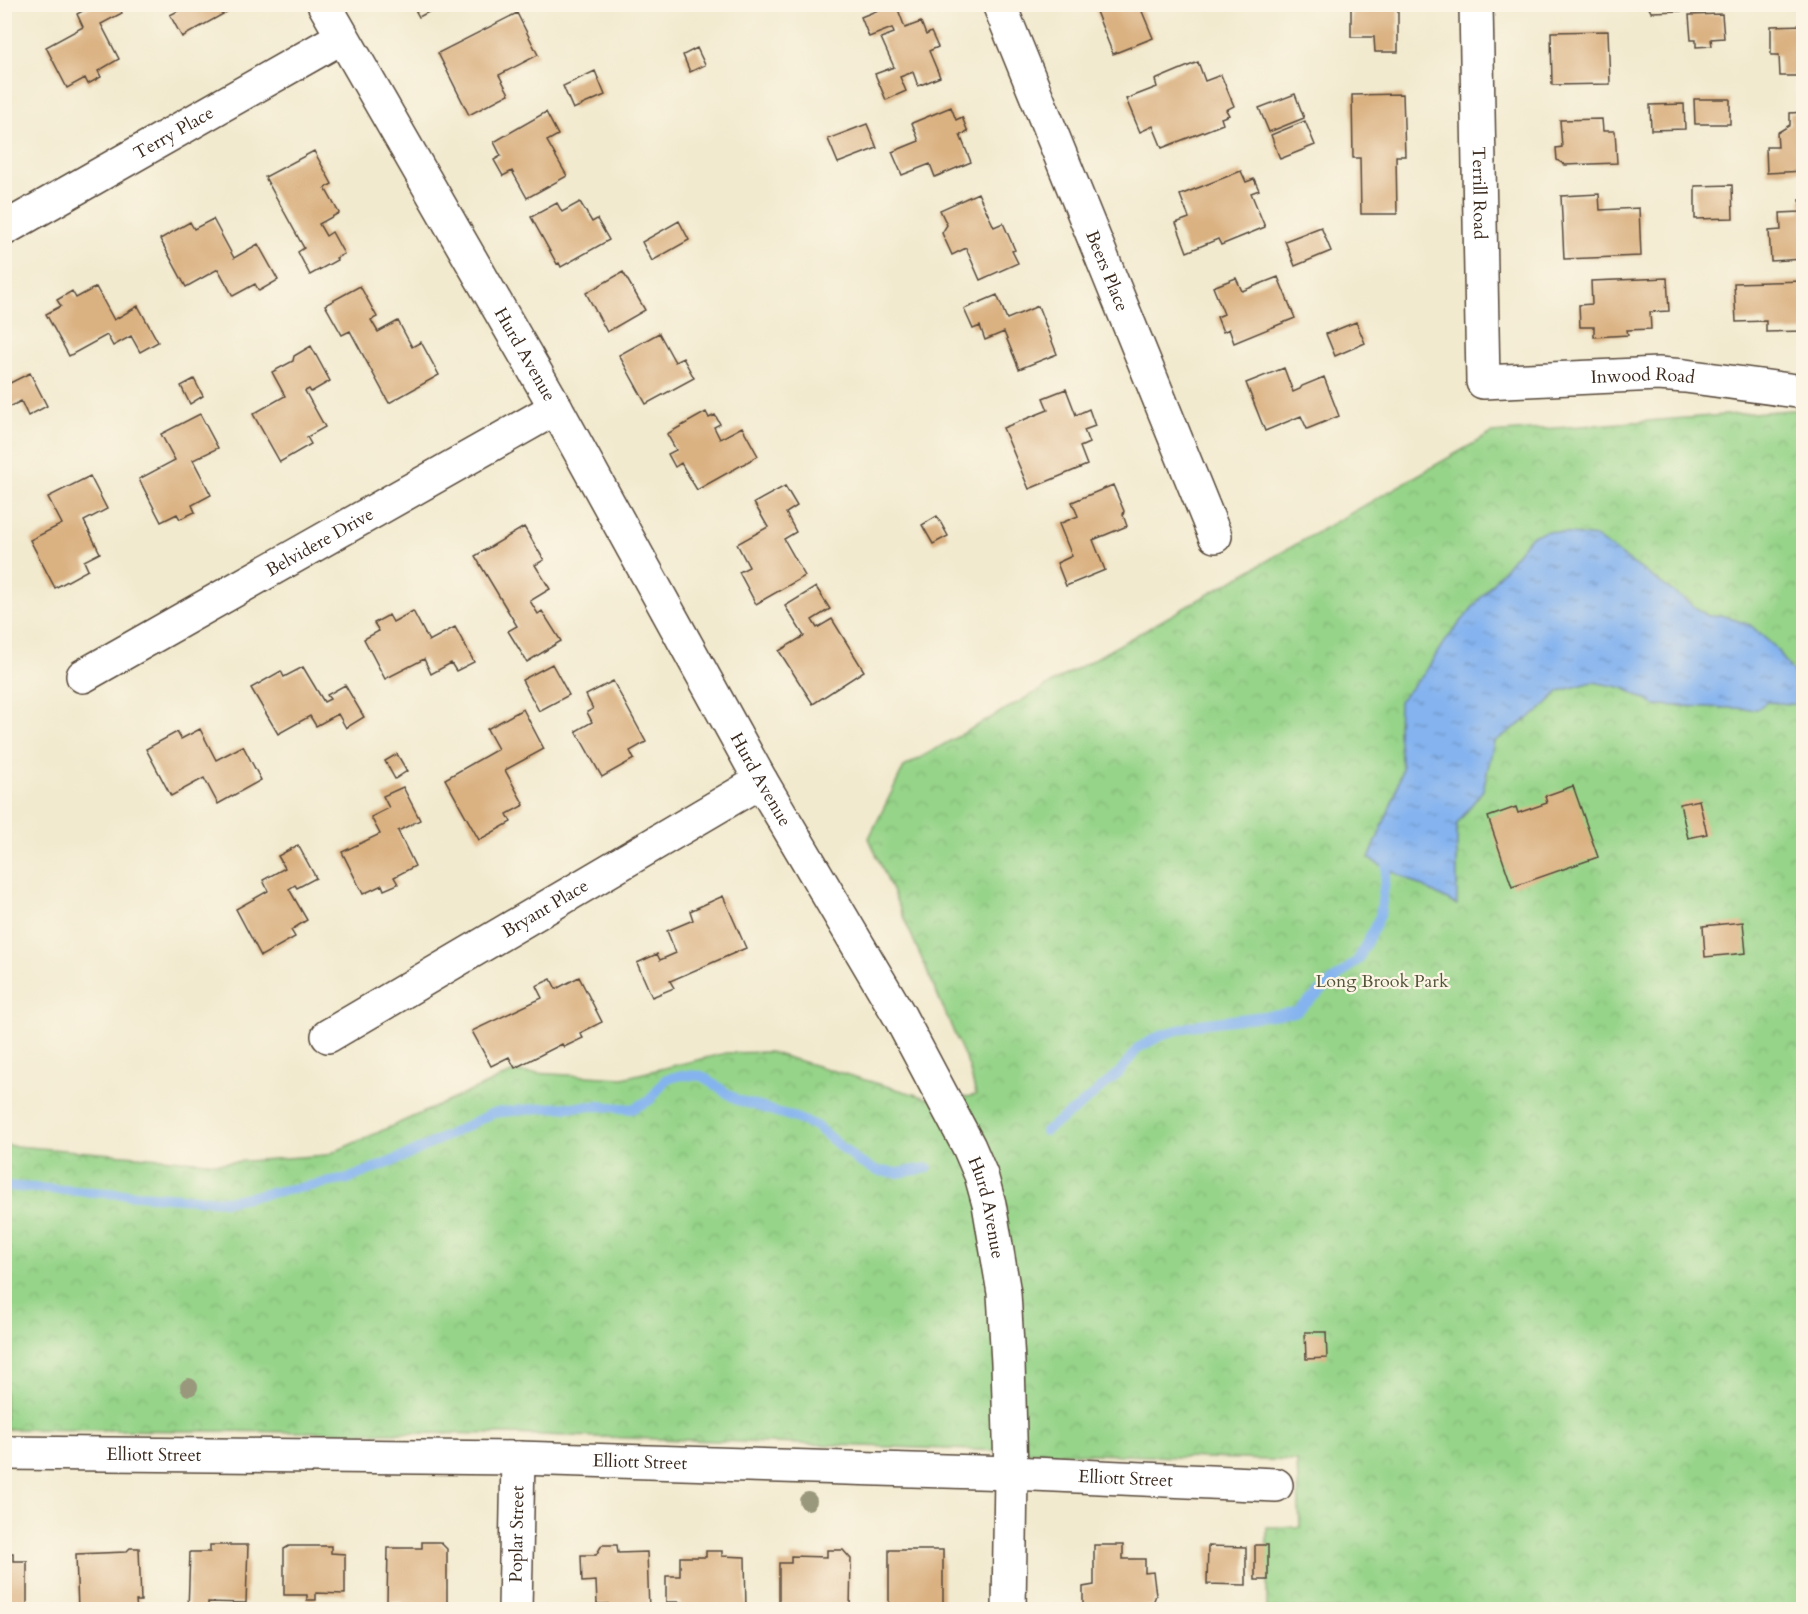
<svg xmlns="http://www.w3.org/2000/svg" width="1808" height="1614" font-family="Cardo,serif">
  <defs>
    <pattern id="park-crowns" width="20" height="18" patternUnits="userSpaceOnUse" patternTransform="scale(1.5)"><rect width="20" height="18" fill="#96d489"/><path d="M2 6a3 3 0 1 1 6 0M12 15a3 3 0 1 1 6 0" fill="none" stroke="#82b676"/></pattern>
    <pattern id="water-ripples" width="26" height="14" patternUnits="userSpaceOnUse" patternTransform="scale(1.5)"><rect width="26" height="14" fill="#84b3ef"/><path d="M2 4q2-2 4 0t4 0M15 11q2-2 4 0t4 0" fill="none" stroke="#6d92c1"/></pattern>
  </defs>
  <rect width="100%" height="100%" fill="#fcf5e5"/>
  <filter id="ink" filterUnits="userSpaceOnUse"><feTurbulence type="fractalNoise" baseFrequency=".0167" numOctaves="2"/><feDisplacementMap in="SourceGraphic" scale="12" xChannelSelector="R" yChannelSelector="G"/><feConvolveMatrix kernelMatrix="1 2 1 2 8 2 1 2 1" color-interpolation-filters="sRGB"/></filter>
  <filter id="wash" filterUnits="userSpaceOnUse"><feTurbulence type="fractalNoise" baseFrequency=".008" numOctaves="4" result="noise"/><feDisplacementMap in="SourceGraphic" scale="24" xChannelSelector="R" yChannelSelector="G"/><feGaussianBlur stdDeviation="1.35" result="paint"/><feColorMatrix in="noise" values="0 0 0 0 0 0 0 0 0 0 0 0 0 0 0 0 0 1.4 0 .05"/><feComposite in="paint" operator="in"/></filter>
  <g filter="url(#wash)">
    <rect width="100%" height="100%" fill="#f2eacf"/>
    <path fill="url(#park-crowns)" stroke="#687f54" stroke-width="1.5" d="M1803,409V1609H1267V1527H1300L1297,1461L510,1434L5,1429L4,1145L220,1163L327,1155L514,1072L623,1078L726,1053L769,1052L941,1102L976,1095L969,1067L869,838L904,767L1492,433Z"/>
    <path fill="url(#water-ripples)" stroke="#606e86" stroke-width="1.5" d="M1548,531L1595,537L1708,616L1721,615L1750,625L1775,647L1799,681L1802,705L1767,702L1757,709L1655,705L1624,688L1593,682L1560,691L1538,712L1494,742L1483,790L1457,824V905L1369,859L1395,795L1402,768L1398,733L1399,701L1424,674L1442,645L1531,536Z"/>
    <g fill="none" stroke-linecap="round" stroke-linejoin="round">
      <path stroke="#84b3ef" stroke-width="10" d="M1045,1131L1080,1106L1119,1073L1138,1048L1164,1034L1200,1024L1296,1012L1358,960L1380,916L1387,866L1393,856
        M4,1186L226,1201L348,1179L408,1155L493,1113L543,1108L599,1106L632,1109L650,1100L666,1079L683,1075L702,1076L737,1100L793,1117L816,1126L859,1162L878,1171L898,1173L928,1168"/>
    </g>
    <g id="blocks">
      <path fill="#dab181" d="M95,4H117L122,13L101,24L119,59L98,71L101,77L88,84L85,78L67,88L46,47L83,27L77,14Z
        M175,4H232L234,8L182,37L170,15L178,11Z
        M412,4H444L419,17Z
        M893,4H896L905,28L921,22L926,35L931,32L938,47L929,51L940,77L918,86L913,72L900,77L906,91L886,100L875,74L894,67L881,38L894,33L892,28L869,37L861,17Z
        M1093,4H1139L1153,38L1113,54Z
        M1351,4H1398V52H1375L1374,37H1351Z
        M1647,4H1681V11L1651,12Z
        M517,13L538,55L499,75L509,94L469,115L438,53Z
        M1722,14L1724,38L1711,39L1712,46L1696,47V40H1691L1689,15Z
        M1804,25V87H1799V76H1780L1779,55H1771V26Z
        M1608,31L1610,84L1552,85L1551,32Z
        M697,48L705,65L690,72L683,55Z
        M1198,62L1205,81L1221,75L1234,106L1226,110L1229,115L1221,118L1223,124L1162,148L1153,126L1140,132L1126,99L1157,87L1155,80Z
        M595,71L605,95L573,109L563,86Z
        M1295,94L1304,118L1269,132L1259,108Z
        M1403,94L1405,156H1396L1397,214H1361L1360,158H1353L1352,95Z
        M1694,99H1730V124H1695Z
        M1684,104L1685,129L1651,130L1650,105Z
        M951,107L956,120L962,117L968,132L960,135L971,162L935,177L930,164L902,175L892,152L919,141L912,123Z
        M546,112L558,135L547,141L567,176L527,198L512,171L503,176L494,160L501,156L494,142Z
        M1804,112V171L1767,173L1766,147H1778L1777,133L1790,125V113Z
        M1602,119L1603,131H1615L1617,163L1565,165L1557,160L1556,148L1562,147L1560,120Z
        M1305,121L1315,145L1280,159L1271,135Z
        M867,124L877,148L838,163L828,139Z
        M314,151L332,184L325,188L339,213L319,224L326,236L332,232L344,254L336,258L337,260L310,275L298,252L304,248L265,177Z
        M1241,171L1246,182L1254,179L1259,190L1251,193L1265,227L1221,245L1218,239L1187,252L1176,223L1189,218L1180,195Z
        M1732,185L1733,218L1695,219V186Z
        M978,193L994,227L1003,223L1015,250L1012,251L1018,263L980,280L966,248L952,255L942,233L947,225L940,210Z
        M1599,194L1600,210L1639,208L1641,256L1564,259L1561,196Z
        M1800,199H1804V259L1771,261L1769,231L1781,230L1780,213L1801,212Z
        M580,202L592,222L597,219L609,240L561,267L559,263L557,264L531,217L557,203L562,212Z
        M213,219L234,258L258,244L278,280L259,291L255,284L233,296L218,269L186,287L160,239L190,222L194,229Z
        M679,221L689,240L652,261L642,242Z
        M1321,227L1331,251L1295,266L1285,241Z
        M623,272L645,310L607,332L586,293Z
        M1278,277L1295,318L1234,343L1229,329L1223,332L1217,317L1224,314L1213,287L1236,278L1242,291Z
        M1667,278L1669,311L1650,312L1651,329L1627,330L1628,335L1594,337V327H1580L1579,305L1592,304L1591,281Z
        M1804,281V331L1766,332V321L1736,322L1734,283Z
        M360,286L377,317L371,320L378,332L398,321L412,347L421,342L439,375L389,403L350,331L342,335L325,305Z
        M96,287L114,320L138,306L158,342L140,352L131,336L113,346L107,335L69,356L46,314L61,306L57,300L72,291L76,298Z
        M997,295L1007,319L1038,306L1057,354L1019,369L1004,332L985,340L980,326L973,329L964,309Z
        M1356,322L1365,343L1335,356L1326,334Z
        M659,333L675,362L683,358L694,378L646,404L619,355Z
        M311,346L330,381L311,392L309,389L305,391L325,427L307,437L311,444L280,462L253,414L285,396L272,372L293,361L294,356Z
        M1284,368L1293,392L1300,389L1302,386L1324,377L1339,416L1307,429L1301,416L1265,431L1246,383Z
        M30,373L47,406L28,416L21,401L4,410V386Z
        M194,379L203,396L190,404L181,386Z
        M1066,389L1076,415L1089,409L1095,426L1084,430L1089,443L1080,447L1087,465L1029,489L1003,428L1048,410L1043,398Z
        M706,412L709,418L715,415L720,424L714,427L720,439L742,427L758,456L697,490L681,463L675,467L668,454L676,450L667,434Z
        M200,414L218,448L193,460L211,495L192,505L195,512L180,519L177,514L161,522L139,479L175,460L161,434Z
        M90,476L107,509L84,521L100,553L84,561L88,570L55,588L30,540L62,524L48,497Z
        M1113,485L1124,511L1123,515L1127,526L1093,540L1105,570L1066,586L1057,563L1072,556L1059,524L1078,516L1072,502Z
        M785,486L797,506L786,513L796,532L784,539L805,576L756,604L739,572L749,567L737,544L768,527L754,503Z
        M937,516L948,536L933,544L922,525Z
        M524,527L544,560L535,565L550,589L530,601L538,614L542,611L561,641L527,662L508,631L517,626L475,556Z
        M816,587L830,609L812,620L817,628L832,619L864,671L813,704L779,651L804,636L785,606Z
        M413,611L429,641L455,627L474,662L456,671L451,663L431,674L424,659L385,679L364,639L379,631L374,623L389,615L393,622Z
        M552,664L569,695L539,711L522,680Z
        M303,667L324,702L330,699L327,695L345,685L364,717L346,728L338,714L316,726L310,716L278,734L251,688L281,671L284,677Z
        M613,681L646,742L630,751L634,759L602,777L576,731L592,722L587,712L593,709L586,695Z
        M523,709L544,749L505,770L524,805L507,814L511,822L479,840L445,779L498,749L487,729Z
        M200,729L216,760L243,746L261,780L218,804L204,778L171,796L146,749L177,732L181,739Z
        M397,754L407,771L395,779L385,761Z
        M1573,786L1598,857L1512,887L1488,817L1516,807L1518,813L1547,803L1545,796Z
        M403,787L420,820L398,831L415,866L394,877L398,884L384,890L382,885L363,894L342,852L380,834L371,817L389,808L383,796Z
        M1699,800L1707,834L1688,838L1680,804Z
        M298,845L316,878L297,888L295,885L289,889L307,920L291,930L295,937L261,956L236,909L268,891L263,880L285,868L278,856Z
        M723,896L746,948L670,981L674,988L652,997L637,963L657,954L660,960L676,953L667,931L693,920L690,911Z
        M1743,922L1746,953L1705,957L1703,926Z
        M579,977L602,1022L580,1033L583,1038L564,1047L562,1044L515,1068L509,1057L491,1066L472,1031L542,998L536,986L551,979L556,989Z
        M1305,1332H1326L1327,1358L1306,1359Z
        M422,1542H440L447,1549V1609L403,1608V1602H387L388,1548H422Z
        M210,1545H248L246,1603L208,1602V1610H188L190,1552H210Z
        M602,1545H617L618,1553L647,1552L649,1610H608V1604H597L596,1581L582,1582L581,1555H596Z
        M1094,1545H1123V1559H1145V1573L1153,1572L1156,1595L1152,1606H1083V1587L1094,1585Z
        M1255,1545H1268V1580H1255Z
        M289,1546H331V1553L345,1554V1594L316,1593V1600H307V1595H284V1549Z
        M1208,1546L1246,1547V1585L1207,1584Z
        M130,1548H139L141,1601H136L137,1610H78L76,1554L126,1552Z
        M827,1550H843L851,1559L850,1610H791V1605L779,1604V1563H791V1556L827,1557Z
        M889,1550H943V1610H889Z
        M706,1551H722V1556L745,1557L746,1609H681L680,1602H666V1576H680V1557H706Z
        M4,1553H13V1561H27V1610H4Z"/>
    </g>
  </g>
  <g filter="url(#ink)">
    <use href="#blocks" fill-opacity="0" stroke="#564739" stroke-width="1.5"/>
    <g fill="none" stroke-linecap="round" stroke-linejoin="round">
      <defs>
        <g id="minor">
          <path id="s1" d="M324,4L556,408L761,781L899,1015L969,1147L981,1175L989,1204L1004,1293L1008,1363L1011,1473L1009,1610"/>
          <path id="s2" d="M999,4L1215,536"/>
          <path id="s3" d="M1476,4L1483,382L1658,374L1685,376L1804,392"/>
          <path id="s4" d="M4,229L342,37"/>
          <path id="s5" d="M83,676L556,408"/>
          <path id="s6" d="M328,1036L761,781"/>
          <path id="s7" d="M4,1453L518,1458L1011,1473L1276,1485"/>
          <path id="s8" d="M515,1610L518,1458"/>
        </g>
      </defs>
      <use href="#minor" stroke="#564739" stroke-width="36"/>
      <use href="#minor" stroke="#fff" stroke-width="33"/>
    </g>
    <g fill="#9a987c">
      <circle cx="189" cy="1387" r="9"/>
      <circle cx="808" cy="1501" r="9"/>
    </g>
  </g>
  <g text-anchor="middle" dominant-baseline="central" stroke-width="4.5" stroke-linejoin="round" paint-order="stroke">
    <g font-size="18" fill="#3b2a1e" stroke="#fcf5e5">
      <text stroke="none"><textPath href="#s4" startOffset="195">Terry Place</textPath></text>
      <text stroke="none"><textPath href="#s3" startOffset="189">Terrill Road</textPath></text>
      <text stroke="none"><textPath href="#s2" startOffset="288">Beers Place</textPath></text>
      <text stroke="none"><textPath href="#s1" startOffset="404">Hurd Avenue</textPath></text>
      <text stroke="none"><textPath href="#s3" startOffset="538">Inwood Road</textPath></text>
      <text stroke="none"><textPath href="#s5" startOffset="272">Belvidere Drive</textPath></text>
      <text stroke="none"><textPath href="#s1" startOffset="890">Hurd Avenue</textPath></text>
      <text stroke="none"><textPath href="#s6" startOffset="252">Bryant Place</textPath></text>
      <text stroke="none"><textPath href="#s1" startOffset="1376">Hurd Avenue</textPath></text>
      <text stroke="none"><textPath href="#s7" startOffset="150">Elliott Street</textPath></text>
      <text stroke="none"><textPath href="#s7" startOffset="636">Elliott Street</textPath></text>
      <text stroke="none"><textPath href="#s7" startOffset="1122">Elliott Street</textPath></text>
      <text stroke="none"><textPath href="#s8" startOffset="76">Poplar Street</textPath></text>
    </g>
    <g font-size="18" fill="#525439" stroke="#fcf5e5">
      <text x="1382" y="981">Long Brook Park</text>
    </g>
  </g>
  <rect width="1808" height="1614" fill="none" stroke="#fcf5e5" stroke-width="24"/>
</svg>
